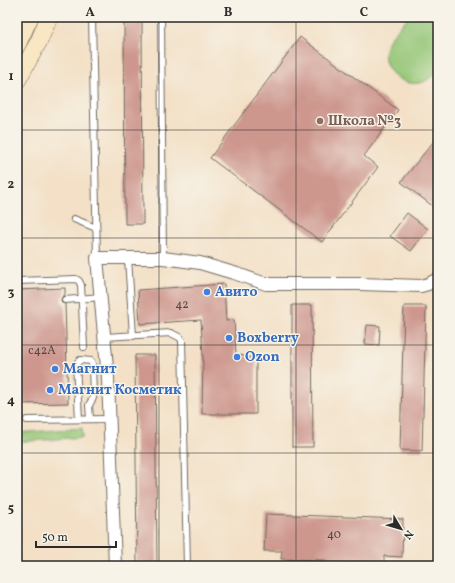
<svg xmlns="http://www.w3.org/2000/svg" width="455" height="583" font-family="Vollkorn,serif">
  <rect width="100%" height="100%" fill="#f7f3e8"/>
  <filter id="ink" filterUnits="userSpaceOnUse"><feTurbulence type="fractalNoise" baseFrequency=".025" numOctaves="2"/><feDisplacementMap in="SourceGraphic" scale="8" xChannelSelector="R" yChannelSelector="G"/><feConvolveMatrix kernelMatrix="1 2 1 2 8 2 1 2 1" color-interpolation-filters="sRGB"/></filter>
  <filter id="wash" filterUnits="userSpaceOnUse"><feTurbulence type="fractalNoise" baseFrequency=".012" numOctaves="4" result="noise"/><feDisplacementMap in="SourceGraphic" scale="16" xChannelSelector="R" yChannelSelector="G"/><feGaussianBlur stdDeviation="0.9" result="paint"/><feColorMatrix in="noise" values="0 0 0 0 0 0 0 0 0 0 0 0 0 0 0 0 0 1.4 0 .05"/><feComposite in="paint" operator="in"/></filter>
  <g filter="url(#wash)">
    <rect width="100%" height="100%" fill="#f3e0c6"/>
    <path fill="#93c575" stroke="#5f7850" d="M408,17H438C438,25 440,65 437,69C421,101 373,74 387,44C391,35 402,25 408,17Z
      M82,428L83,437L17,442V433Z"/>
    <g id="blocks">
      <path fill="#cd978e" d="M124,17H142L143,224H125Z
        M300,37L398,110L364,156L378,167L322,242L210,158Z
        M438,136V174L434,180L438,183V210L401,182Z
        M407,213L428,229L411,251L390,236Z
        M224,284L226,321L234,320L236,354L256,359V414H202L203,356L201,320L140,324L138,290Z
        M65,288V295L62,297L61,300L62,303L65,304L68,403L17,404V290Z
        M292,305H312L313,447H292Z
        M404,306H426L422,451L400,450Z
        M367,325L380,326L379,345L365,344Z
        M135,355H155L157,566H137Z
        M266,514L403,519L402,557L384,556V563L357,562V566H325L326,560L281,559L282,551H264Z"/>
    </g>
  </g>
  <g filter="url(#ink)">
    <use href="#blocks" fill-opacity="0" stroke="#716a61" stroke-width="1"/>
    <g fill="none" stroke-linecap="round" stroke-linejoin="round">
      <defs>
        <path id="service" d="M92,17L97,258
          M161,17L163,258
          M74,219L96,228
          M128,258L133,336
          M17,281L76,279L79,281L81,285L84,347
          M65,300L101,297
          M105,337L171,333L179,337L182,340L187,566
          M79,419L76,364L80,360L91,361L92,363L93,398L89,405L90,419
          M27,420L111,419"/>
        <path id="minor" d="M115,566L108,378L97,258H163L200,263L237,274L266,284H360L421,286L428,284L438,279"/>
        <path id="secondary" d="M17,45L30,17
          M17,81L39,41L49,17"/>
      </defs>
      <use href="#service" stroke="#716a61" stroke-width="8"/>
      <use href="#minor" stroke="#716a61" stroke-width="14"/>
      <use href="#secondary" stroke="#716a61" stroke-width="18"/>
      <use href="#service" stroke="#fff" stroke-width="6"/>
      <use href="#minor" stroke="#fff" stroke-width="12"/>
      <use href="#secondary" stroke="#f9e7c3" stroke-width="17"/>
    </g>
  </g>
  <path fill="none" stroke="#2b2b2b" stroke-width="1" stroke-opacity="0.55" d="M159,17V566M296,17V566M17,130H438M17,238H438M17,345H438M17,453H438"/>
  <circle fill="#8d6e63" stroke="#f7f3e8" stroke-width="1.5" cx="320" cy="121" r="4"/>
  <g fill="#3f7fe0" stroke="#f7f3e8" stroke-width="1.5">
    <circle cx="207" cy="292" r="4"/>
    <circle cx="229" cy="338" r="4"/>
    <circle cx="237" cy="357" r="4"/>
    <circle cx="55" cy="369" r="4"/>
    <circle cx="50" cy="390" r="4"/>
  </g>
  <g text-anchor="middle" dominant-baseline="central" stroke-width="3" stroke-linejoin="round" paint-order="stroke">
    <g font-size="12" fill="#544644">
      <text x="182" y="305">42</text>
      <text x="42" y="351">с42А</text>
      <text x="334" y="535">40</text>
    </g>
    <g font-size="14" font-weight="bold" fill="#785e54" stroke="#f7f3e8" text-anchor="start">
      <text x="328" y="121">Школа №3</text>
    </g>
    <g font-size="14" font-weight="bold" fill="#366cbe" stroke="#f7f3e8" text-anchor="start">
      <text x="215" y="292">Авито</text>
      <text x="237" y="338">Boxberry</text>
      <text x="245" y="357">Ozon</text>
      <text x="63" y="369">Магнит</text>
      <text x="58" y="390">Магнит Косметик</text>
    </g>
  </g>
  <rect width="455" height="583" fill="none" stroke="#f7f3e8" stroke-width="44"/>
  <g transform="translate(401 529) rotate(128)" stroke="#f7f3e8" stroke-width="3" paint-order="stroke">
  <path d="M0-3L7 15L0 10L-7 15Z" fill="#2b2b2b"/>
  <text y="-6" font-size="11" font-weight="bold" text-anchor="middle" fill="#2b2b2b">N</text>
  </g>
  <path d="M36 541v6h80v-6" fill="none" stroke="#2b2b2b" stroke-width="2"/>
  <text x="42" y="541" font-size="12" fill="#2b2b2b" stroke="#f7f3e8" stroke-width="3" paint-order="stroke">50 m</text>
  <rect x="22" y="22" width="411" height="539" fill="none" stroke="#2b2b2b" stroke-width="1.5"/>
  <g font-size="13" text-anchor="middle" font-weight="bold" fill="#2b2b2b">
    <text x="90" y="16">A</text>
    <text x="228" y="16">B</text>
    <text x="364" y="16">C</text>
    <text x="11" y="80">1</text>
    <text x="11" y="188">2</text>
    <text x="11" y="296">3</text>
    <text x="11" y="404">4</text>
    <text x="11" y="512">5</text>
  </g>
</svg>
